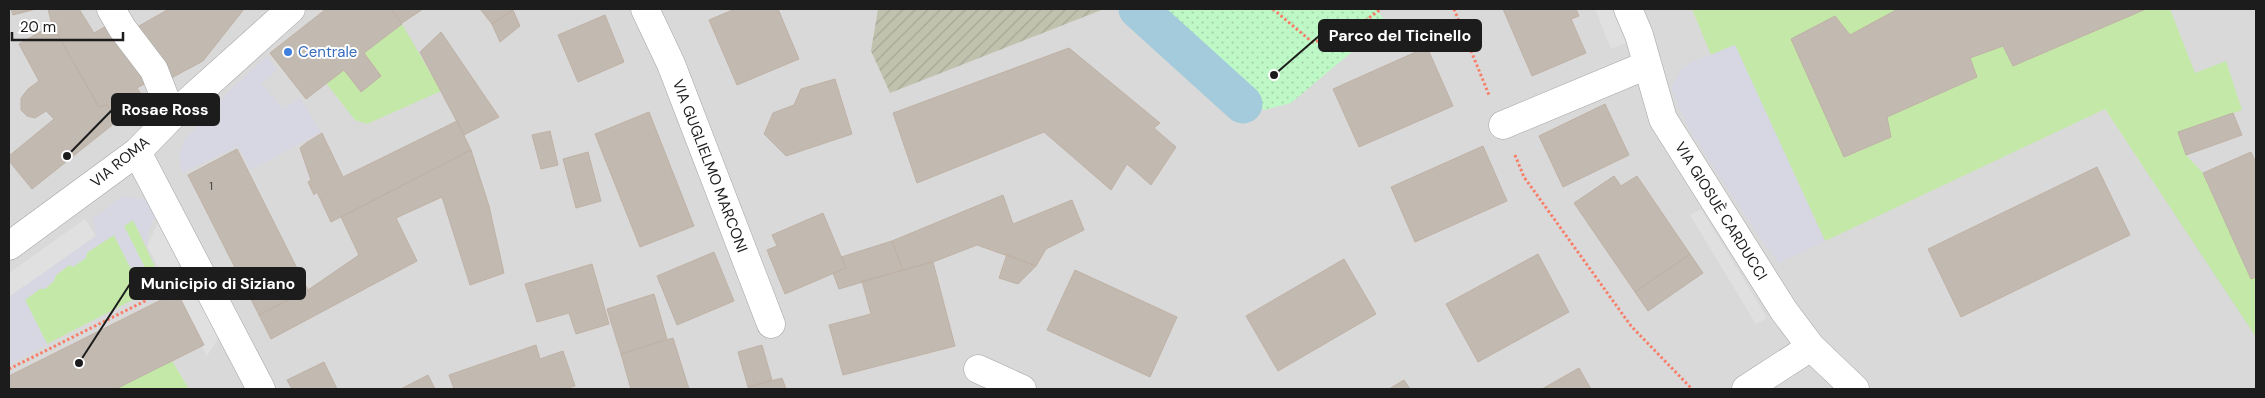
<svg xmlns="http://www.w3.org/2000/svg" width="2265" height="398" font-family="'DM Sans',sans-serif">
  <defs>
    <pattern id="construction-furrows" width="10" height="10" patternUnits="userSpaceOnUse" patternTransform="scale(1.25)"><rect width="10" height="10" fill="#c1c2ae"/><path d="M-1 1l2-2M0 10L10 0M9 11l2-2" fill="none" stroke="#a5a695"/></pattern>
    <pattern id="park-dots" width="8" height="8" patternUnits="userSpaceOnUse" patternTransform="scale(1.25)"><rect width="8" height="8" fill="#bef8c6"/><path d="M2 2h.1M6 6h.1" fill="none" stroke="#a3d4aa" stroke-width="1.8" stroke-linecap="round"/></pattern>
  </defs>
  <rect width="100%" height="100%" fill="#edeae2"/>
  <path fill="#dad9d9" d="M9,9H2256V389H9Z"/>
  <path fill="url(#construction-furrows)" d="M878,9H1104L890,93L871,51Z"/>
  <path fill="#c4e8a8" d="M1692,9H1898L1850,35L1835,16L1791,39L1845,157L1891,137L1887,117L1977,77L1970,58L2003,46L2013,66L2146,9H2170L2195,73L2226,61L2242,110L2178,133L2186,155L2203,173L2251,279L2256,277V337L2105,109L1825,241L1735,45L1711,55Z
    M402,24L441,91L367,124L355,120L326,83L344,70L361,91L381,76L364,53Z
    M133,220L163,284L155,288L124,226Z
    M114,235L144,294L47,344L25,300L69,265Z
    M172,361L189,389H116Z"/>
  <path fill="url(#park-dots)" d="M1142,9H1377L1386,23L1291,103L1264,110L1191,46Z"/>
  <path fill="#e0e0e0" d="M1595,9H1612L1626,43L1611,49Z
    M1701,209L1767,318L1756,324L1690,215Z
    M160,218L222,332L207,356L147,246Z
    M85,219L96,236L9,297V273Z"/>
  <path fill="#d7d6e3" d="M1735,45L1825,241L1779,263L1759,236L1690,131L1671,89L1681,69L1692,62Z
    M267,56L277,70L261,83L283,109L300,98L321,132L251,170L238,146L182,173L179,154L184,140L227,93Z
    M127,196L143,200L150,204L155,214L147,236L149,240L147,246L133,220L124,226L155,288L167,283L172,292L148,303L114,235L87,252L86,258L73,267L69,265L56,275L54,281L45,289H40L25,300L47,344L9,365V297L96,236L93,219L120,198Z"/>
  <g fill="none" stroke-linecap="round" stroke-linejoin="round">
    <path stroke="#a3cbdb" stroke-width="39" d="M1138,9L1243,104"/>
  </g>
  <path fill="#c2bab1" stroke="#bfb1a5" d="M11,9H36L13,15Z
    M48,9H79L94,33L110,24L146,83L137,88L147,103L116,122L107,105L99,107L52,25Z
    M169,9H244L203,61L162,83L130,31Z
    M326,9H390L402,24L364,53L381,76L361,92L344,70L306,99L270,53Z
    M391,9H423L402,23Z
    M480,9H513V10L492,24Z
    M735,9H778L799,59L737,85L709,20Z
    M1503,9H1576L1579,16L1571,19L1586,53L1532,76Z
    M1898,9H2146L2013,66L2003,46L1970,58L1977,77L1887,117L1891,137L1844,157L1791,39L1835,16L1850,35Z
    M513,10L520,26L500,42L492,24Z
    M605,15L624,62L578,82L558,35Z
    M52,25L99,107L107,105L116,122L32,189L9,161V156L54,119L46,111L35,118L27,116L21,110V98L28,89L39,81L19,44Z
    M441,32L499,117L464,135L420,52Z
    M1427,47L1453,106L1359,147L1333,89Z
    M1069,48L1160,123L1154,128L1176,147L1151,185L1127,164L1111,190L1044,132L917,183L893,113Z
    M835,79L852,134L786,156L764,134L773,113L794,105L801,89Z
    M1605,104L1629,155L1563,187L1539,136Z
    M649,112L694,226L640,247L595,134Z
    M2233,113L2242,135L2186,155L2178,132Z
    M457,121L471,150L331,222L317,192L314,195L308,182L311,180L300,148L306,143L322,133L343,177Z
    M550,131L558,165L541,169L532,135Z
    M1483,146L1507,201L1415,242L1391,187Z
    M237,149L308,290L259,315L188,175Z
    M471,150L489,206L504,273L470,285L442,197L396,218L417,261L271,339L259,315L308,290L359,255L341,217Z
    M588,152L601,201L576,208L563,159Z
    M2251,152L2256,163V277L2251,279L2203,173Z
    M2097,167L2130,235L1961,317L1928,249Z
    M1614,176L1621,186L1637,176L1690,254L1635,292L1574,203Z
    M1003,195L1013,224L1072,200L1084,230L1046,249L1036,266L977,245L933,262L903,270L892,241Z
    M823,213L846,268L785,294L767,250L777,246L772,235Z
    M892,241L903,270L839,289L833,273L846,268L841,257Z
    M714,252L734,301L677,325L657,276Z
    M1007,254L1036,266L1018,284L999,278Z
    M1538,254L1569,312L1478,362L1446,304Z
    M1690,254L1703,273L1648,311L1635,292Z
    M1344,259L1376,314L1278,371L1246,316Z
    M933,262L955,346L843,375L829,325L871,314L862,281Z
    M592,264L609,324L576,334L569,313L537,322L525,284Z
    M1075,270L1177,317L1150,377L1047,330Z
    M177,292L204,345L116,389H9V376Z
    M654,294L667,339L621,354L607,309Z
    M673,338L689,389H631L621,354Z
    M536,345L540,359L563,351L575,386L564,389H454L449,375Z
    M762,345L772,380L748,387L738,352Z
    M324,362L337,389H292L287,380Z
    M1579,368L1591,389H1542Z
    M428,375L435,389H401Z
    M782,378L786,389H749L748,387Z
    M1404,380L1410,389H1389Z"/>
  <g fill="none" stroke-linecap="round" stroke-linejoin="round">
    <defs>
      <path id="street" d="M111,9L122,28L154,70L172,116
        M645,9L671,64L771,324
        M1628,9L1639,35L1663,119L1784,311L1811,347L1855,389
        M1503,125L1647,65
        M137,152L261,389
        M9,246L137,152L172,116L291,9
        M978,369L1022,389
        M1746,389L1811,347"/>
    </defs>
    <use href="#street" stroke="#a3a3a3" stroke-width="29"/>
    <path stroke="#f77f69" stroke-width="3" stroke-dasharray="2.5 2.5" stroke-linecap="butt" d="M1273,9L1312,42L1343,37L1381,9
      M1454,9L1489,95
      M1515,155L1524,177L1631,326L1692,389
      M9,369L147,300"/>
    <use href="#street" stroke="#fff" stroke-width="28"/>
  </g>
  <circle fill="#3f7fe0" stroke="#fff" stroke-width="2" cx="288" cy="52" r="5"/>
  <g text-anchor="middle" dominant-baseline="central" stroke-width="4" stroke-linejoin="round" paint-order="stroke">
    <g font-size="12" fill="#464441">
      <text x="211" y="186">1</text>
    </g>
    <g font-size="15" fill="#366cbe" stroke="#fff" text-anchor="start">
      <text x="298" y="52">Centrale</text>
    </g>
    <g font-size="15" fill="#1c1c1c" stroke="#fff">
      <text transform="translate(120 162) rotate(-39)">VIA ROMA</text>
      <text transform="translate(710 166) rotate(69)">VIA GUGLIELMO MARCONI</text>
      <text transform="translate(1721 211) rotate(58)">VIA GIOSUÈ CARDUCCI</text>
    </g>
  </g>
  <path fill="none" stroke="#1c1c1c" stroke-width="2" d="M1274 75L1319 36M67 156L112 110M79 363L130 284"/>
  <g fill="#1c1c1c" stroke="#fff" stroke-width="2">
    <circle cx="1274" cy="75" r="5"/>
    <circle cx="67" cy="156" r="5"/>
    <circle cx="79" cy="363" r="5"/>
  </g>
  <g fill="#1c1c1c" stroke="#1c1c1c" stroke-width="2">
    <rect x="1319" y="20" width="162" height="31" rx="5"/>
    <rect x="112" y="94" width="107" height="31" rx="5"/>
    <rect x="130" y="268" width="175" height="31" rx="5"/>
  </g>
  <g font-size="16" text-anchor="middle" font-weight="bold" fill="#fff">
    <text x="1400" y="41">Parco del Ticinello</text>
    <text x="165" y="115">Rosae Ross</text>
    <text x="218" y="289">Municipio di Siziano</text>
  </g>
  <rect width="2265" height="398" fill="none" stroke="#1c1c1c" stroke-width="20"/>
  <path d="M12 32v8h111v-8" fill="none" stroke="#1c1c1c" stroke-width="2.5"/>
  <text x="20" y="32" font-size="15" fill="#1c1c1c" stroke="#ffffff" stroke-width="4" paint-order="stroke">20 m</text>
</svg>
